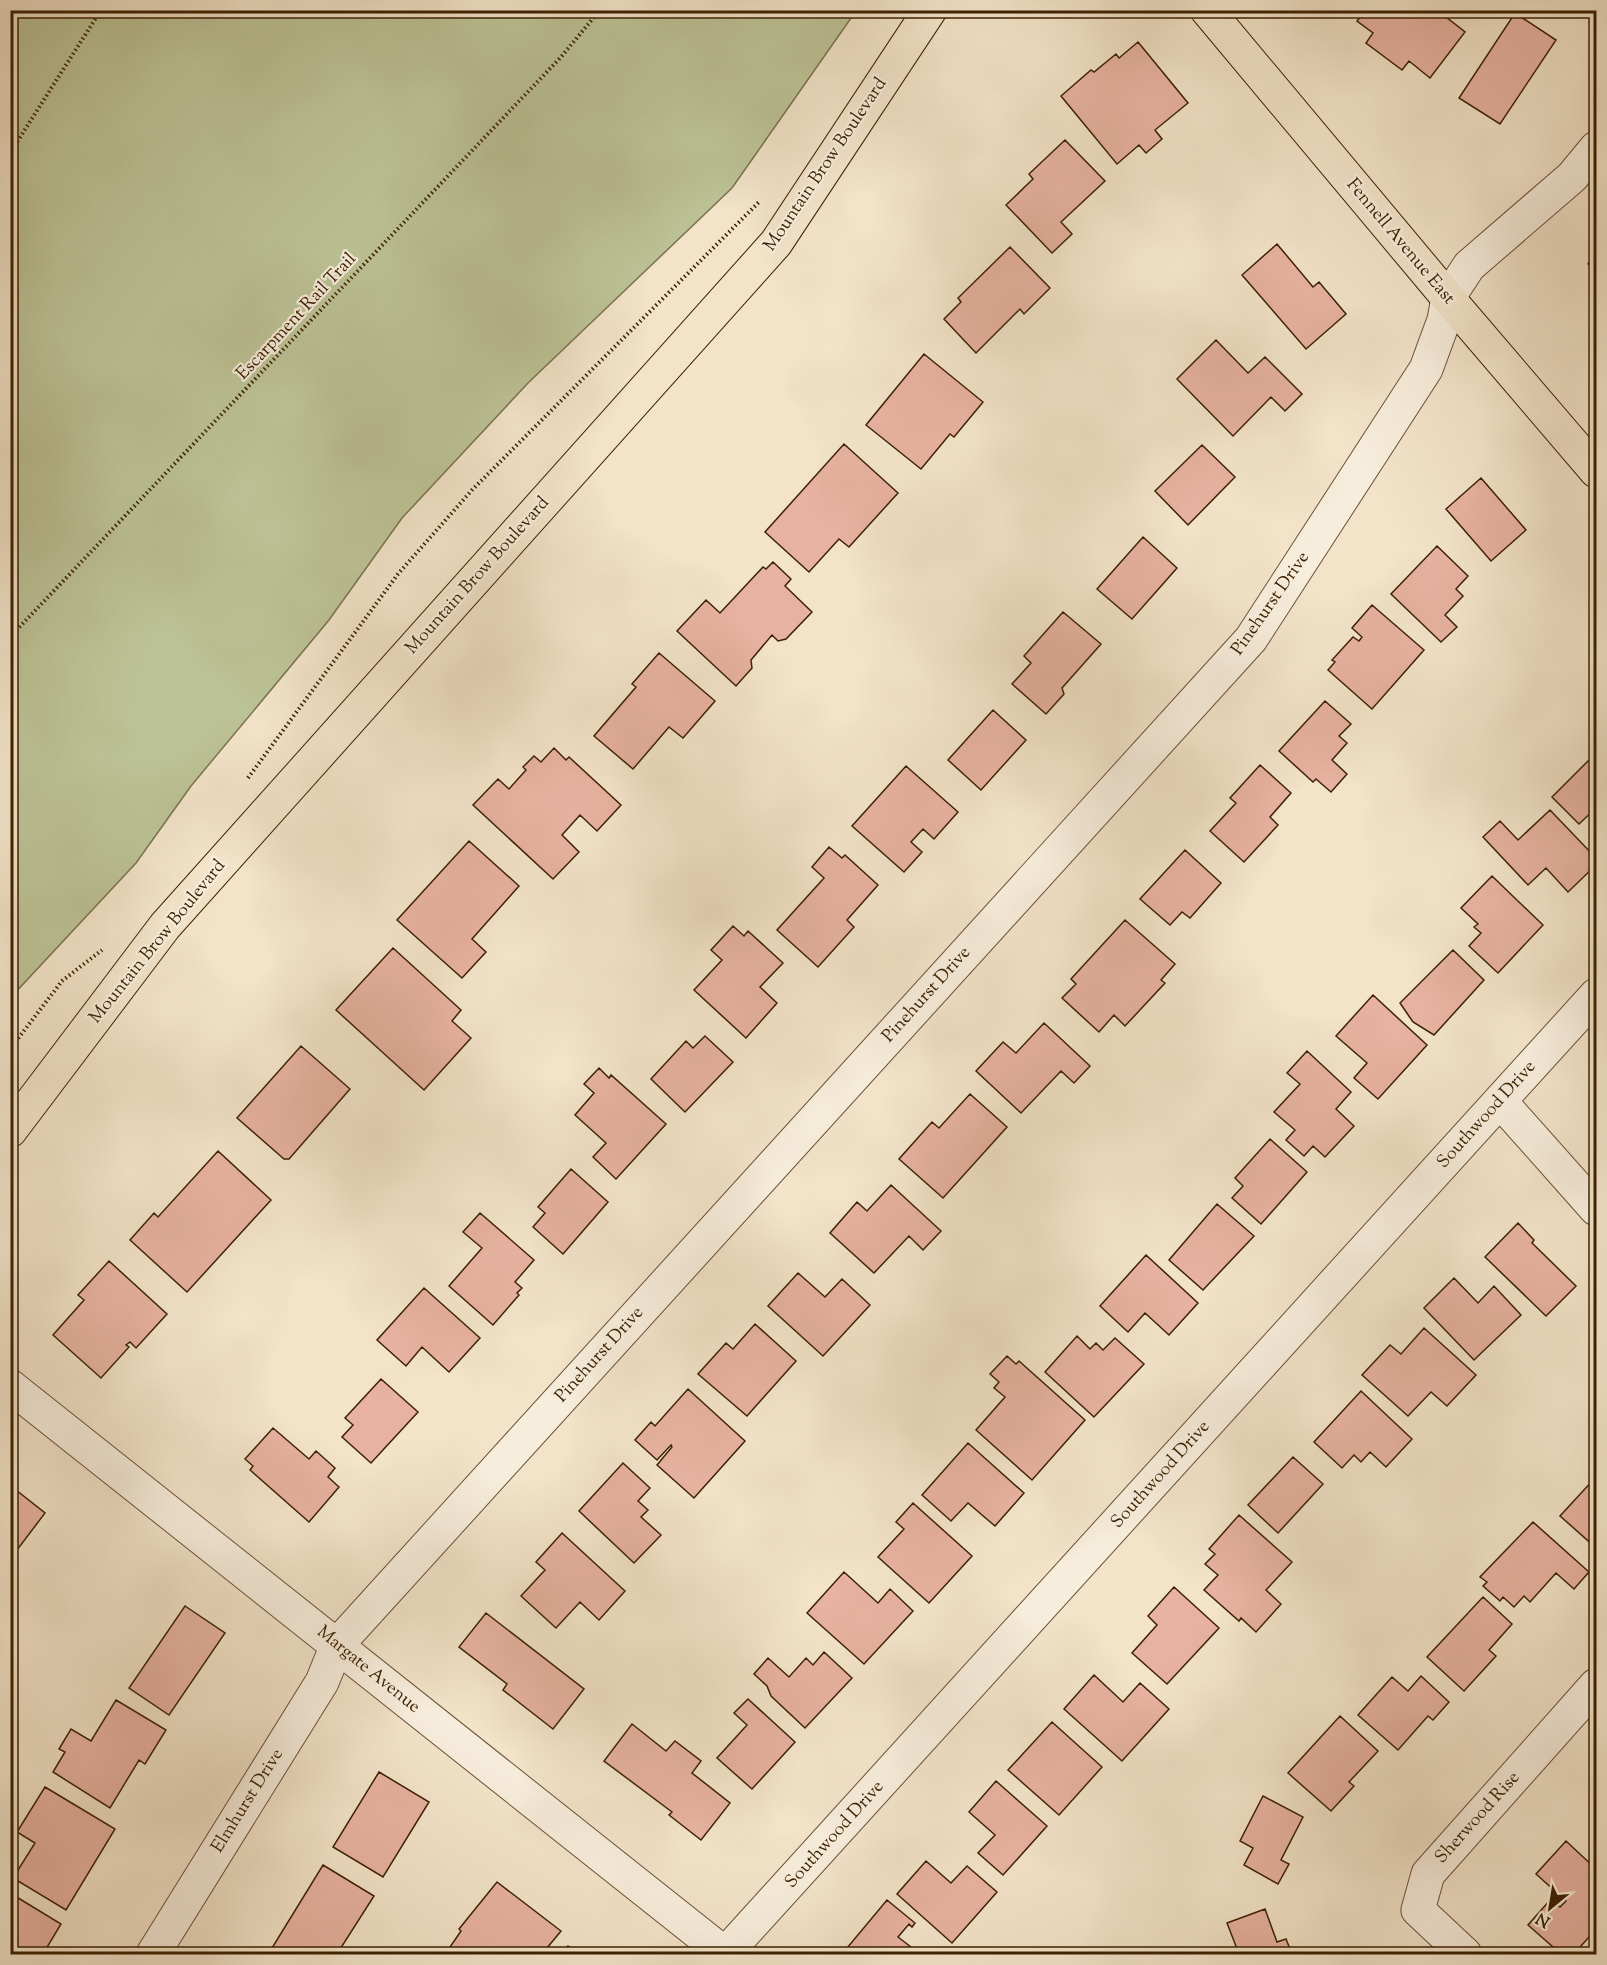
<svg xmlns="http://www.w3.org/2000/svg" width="1607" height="1965" font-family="'Sorts Mill Goudy',serif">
  <rect width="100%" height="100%" fill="#f2e3c9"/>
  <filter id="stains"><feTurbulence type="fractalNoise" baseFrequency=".00333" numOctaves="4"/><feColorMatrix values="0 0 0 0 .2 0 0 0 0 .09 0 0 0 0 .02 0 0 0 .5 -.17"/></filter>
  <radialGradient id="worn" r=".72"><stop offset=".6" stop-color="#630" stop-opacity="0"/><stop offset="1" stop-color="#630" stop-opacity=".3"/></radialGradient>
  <path fill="#bcc396" stroke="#7c724c" stroke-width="1.5" d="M11,10L856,11L732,188L528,383L402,518L329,620L191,786L136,863L11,997Z"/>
  <path fill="#e7b2a1" stroke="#3c2202" stroke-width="1.5" d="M1366,10H1437L1465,32L1430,78L1409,61L1402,70L1366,43L1373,33L1357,21Z
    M1515,13L1556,40L1500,124L1459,98Z
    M1138,42L1188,103L1155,130L1162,139L1146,153L1139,145L1117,164L1061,96L1091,70L1094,72L1116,54L1119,58Z
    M1065,140L1105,181L1061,222L1072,234L1052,253L1006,205L1033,179L1029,174Z
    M1277,244L1313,287L1319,282L1346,314L1306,349L1242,275Z
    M1010,247L1050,288L1024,314L1020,309L976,353L944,319L961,302L958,298Z
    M1596,253V271L1588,264Z
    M1216,340L1248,373L1265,357L1302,394L1285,411L1271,397L1233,436L1177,379Z
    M924,354L983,402L954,437L950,434L921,469L866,425Z
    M844,444L898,493L849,547L839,539L809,572L765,532Z
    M1202,445L1235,477L1188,525L1155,491Z
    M1481,478L1526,530L1491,561L1446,509Z
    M1143,537L1177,568L1132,619L1097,589Z
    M1437,546L1468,576L1456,589L1463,596L1445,615L1457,627L1441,642L1391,594Z
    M773,562L791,579L785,586L812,612L786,639L778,641L772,635L751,660L752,668L736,686L677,631L706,600L720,613L763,567L766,569Z
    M1372,605L1424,650L1372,709L1328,670L1335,662L1332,660L1353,637L1359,641L1362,637L1352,628Z
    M1063,612L1101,644L1062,688L1064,694L1046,714L1012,684L1031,663L1024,656Z
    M659,653L715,701L683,738L669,727L633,769L594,736L636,687L632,684Z
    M1325,701L1351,724L1339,736L1347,743L1332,760L1347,774L1331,792L1316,779L1313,782L1279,751Z
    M993,710L1026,740L981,790L948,760Z
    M554,748L566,760L569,757L621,805L597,831L580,815L562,835L579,852L553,879L473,805L498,779L509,789L526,770L523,767L534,756L541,762Z
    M1596,753V808L1579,824L1552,797Z
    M1260,765L1291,793L1270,817L1278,825L1244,862L1210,831L1236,803L1230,798Z
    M906,766L958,812L934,839L923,829L911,842L922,852L904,872L852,826Z
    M1550,810L1596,858V865L1568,892L1546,868L1528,885L1483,837L1500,821L1518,840Z
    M469,841L519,886L472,939L486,952L462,978L397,920Z
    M829,847L842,858L845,855L878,885L847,920L854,927L818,967L777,930L824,878L812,867Z
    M1185,850L1221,883L1190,918L1182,912L1170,925L1140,899Z
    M1492,876L1543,925L1498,973L1469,946L1481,933L1474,927L1478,924L1461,908Z
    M1125,920L1175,964L1161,980L1165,983L1125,1026L1114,1015L1099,1032L1062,998L1076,984L1071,979Z
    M733,926L744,936L748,931L783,963L760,987L777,1003L746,1038L694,990L722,960L711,950Z
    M393,948L461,1010L452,1021L471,1038L424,1090L336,1010Z
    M1453,950L1484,980L1434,1035L1413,1022L1400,1003Z
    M1373,995L1427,1045L1378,1099L1354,1078L1367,1063L1336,1036Z
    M1044,1023L1090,1066L1074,1083L1061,1071L1021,1113L976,1071L1003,1042L1016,1053Z
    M705,1036L733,1062L685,1112L651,1079L686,1041L693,1048Z
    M301,1046L350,1089L289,1159H284L237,1118Z
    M1307,1051L1351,1092L1336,1109L1354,1126L1325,1157L1313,1146L1304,1156L1286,1140L1295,1130L1274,1112L1300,1084L1287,1073Z
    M599,1068L609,1078L611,1075L666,1124L616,1179L593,1157L606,1143L575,1115L594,1093L584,1084Z
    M970,1094L1007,1127L943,1198L899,1159L932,1122L939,1128Z
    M1270,1139L1307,1172L1261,1224L1232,1198L1243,1186L1235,1178Z
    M218,1151L271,1200L187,1292L130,1240L154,1213L158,1217Z
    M571,1169L608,1202L563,1254L533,1227L545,1213L538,1207Z
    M891,1185L941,1231L923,1250L909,1236L874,1273L830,1233L857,1202L867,1211Z
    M1217,1204L1254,1236L1203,1290L1169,1260Z
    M480,1213L534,1260L515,1282L522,1288L517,1293L519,1295L493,1325L449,1286L482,1248L463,1232Z
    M1518,1223L1534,1240L1532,1243L1576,1286L1546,1316L1485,1257Z
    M1146,1255L1198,1303L1169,1335L1145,1313L1128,1332L1100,1306Z
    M109,1261L167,1314L136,1348L130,1342L126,1345L129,1347L101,1378L53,1335L84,1300L78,1295Z
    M798,1273L825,1297L842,1279L870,1305L823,1356L768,1306Z
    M1454,1278L1478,1303L1494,1286L1521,1315L1474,1360L1424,1308Z
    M424,1288L480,1338L449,1372L422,1347L406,1366L377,1340Z
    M755,1324L796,1361L747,1416L698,1374L726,1343L733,1349Z
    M1424,1328L1476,1375L1447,1406L1431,1392L1408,1416L1362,1375L1390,1345L1401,1354Z
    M1077,1336L1090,1349L1096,1343L1103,1350L1115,1338L1144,1364L1094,1417L1045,1372Z
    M1007,1356L1016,1364L1019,1361L1085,1420L1032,1480L976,1430L1005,1397L994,1388L999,1382L990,1374Z
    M381,1379L418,1412L371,1463L342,1437L353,1425L345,1418Z
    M688,1389L745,1441L694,1498L657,1465L672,1447L671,1445L657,1460L635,1440L651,1422L655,1426Z
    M1361,1391L1412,1439L1386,1467L1370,1452L1361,1462L1354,1455L1342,1468L1314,1442Z
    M273,1428L309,1459L316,1451L335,1468L328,1477L339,1487L309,1522L250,1470L253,1466L245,1459Z
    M968,1443L1024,1493L995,1526L968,1503L951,1521L922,1495Z
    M1293,1457L1323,1484L1278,1533L1248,1505Z
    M623,1463L650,1488L638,1501L648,1510L641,1517L661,1535L634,1563L579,1511Z
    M1594,1479L1596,1481V1543L1594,1546L1560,1516Z
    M16,1490L45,1513L14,1554L10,1551V1497Z
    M913,1503L972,1556L929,1603L878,1557L904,1529L896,1522Z
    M1239,1515L1292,1562L1266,1590L1281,1604L1256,1632L1241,1618L1239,1621L1204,1590L1218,1575L1205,1564L1215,1554L1209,1549Z
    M1533,1522L1589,1572L1574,1589L1556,1573L1530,1602L1524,1596L1514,1607L1503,1597L1500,1601L1483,1586L1487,1582L1480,1577Z
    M562,1533L625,1591L599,1620L580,1602L556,1628L521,1596L545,1570L536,1562Z
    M844,1572L878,1603L890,1589L913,1611L864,1664L807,1613Z
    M1174,1587L1219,1628L1167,1684L1132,1653L1157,1625L1148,1616Z
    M1483,1597L1512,1624L1489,1650L1496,1656L1464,1691L1427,1657Z
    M185,1606L225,1633L169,1715L129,1688Z
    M486,1613L584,1689L553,1729L503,1690L507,1684L459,1647Z
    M824,1652L852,1678L805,1728L771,1696L767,1686L754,1674L768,1658L789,1677L806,1658L813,1665Z
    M1094,1675L1123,1702L1140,1683L1169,1709L1122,1761L1064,1709Z
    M1421,1676L1449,1702L1433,1720L1428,1716L1398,1750L1358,1715L1392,1677L1408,1691Z
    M748,1699L795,1742L752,1789L717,1758L747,1725L734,1713Z
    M116,1700L166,1730L145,1764L139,1760L110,1808L53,1772L65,1752L59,1749L71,1729L91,1741Z
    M1340,1716L1378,1751L1349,1782L1354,1786L1331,1811L1288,1773Z
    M1052,1722L1102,1767L1059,1815L1008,1770Z
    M632,1724L666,1751L675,1741L701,1761L692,1773L730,1803L701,1840L669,1815L672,1812L604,1761Z
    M379,1772L429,1802L383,1877L333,1847Z
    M996,1781L1047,1826L1003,1875L978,1853L995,1835L969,1812Z
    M45,1787L115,1829L66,1910L13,1878L35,1843L17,1832Z
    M1263,1796L1303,1817L1281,1860L1289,1864L1278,1884L1244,1865L1253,1848L1240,1841Z
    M1566,1841L1596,1869V1929L1574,1954H1561L1528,1925L1551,1899L1560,1907L1566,1901L1536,1874Z
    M926,1861L951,1883L967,1866L997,1892L952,1943L897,1894Z
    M323,1865L374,1896L337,1954H283L272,1948Z
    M497,1882L561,1931L542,1954H490L485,1951L482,1954H460L450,1947L461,1931L459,1929Z
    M10,1893L61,1924L43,1954H10Z
    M887,1900L915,1923L912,1927L909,1924L898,1937L920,1954H842Z
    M1265,1909L1277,1942L1286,1939L1292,1954H1239L1227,1923Z
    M568,1946L579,1954H561Z"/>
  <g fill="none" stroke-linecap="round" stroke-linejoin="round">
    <defs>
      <path id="minor" d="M1500,1101L1596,1209
        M10,1386L725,1954
        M153,1954L322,1682L337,1645L1251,639L1426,369L1444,320L1448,298L1469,266L1572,177L1596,148
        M725,1954L1596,995
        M1465,1954L1418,1910L1428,1874L1596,1685"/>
      <path id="major" d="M1207,10L1448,298L1596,471
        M10,1131L165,926L776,243L930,10"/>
    </defs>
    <use href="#minor" stroke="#6a5234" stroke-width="35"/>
    <use href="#major" stroke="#3c2202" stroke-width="35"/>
    <path stroke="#3c2202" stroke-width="4" stroke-dasharray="1.5 3" stroke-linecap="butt" d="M10,153L101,10
      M10,637L561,57L600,10
      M248,778L398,574L472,490L760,201
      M10,1049L62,981L102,950"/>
    <use href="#minor" stroke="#f7eddc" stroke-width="33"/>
    <use href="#major" stroke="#f2e3c9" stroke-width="33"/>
  </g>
  <g text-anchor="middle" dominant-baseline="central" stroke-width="4.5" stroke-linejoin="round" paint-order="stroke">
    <g font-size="18" fill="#3c2202" stroke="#f7eddc">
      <text transform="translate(826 165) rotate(-56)">Mountain Brow Boulevard</text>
      <text transform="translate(1400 242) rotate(50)">Fennell Avenue East</text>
      <text transform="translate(297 317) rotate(-47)">Escarpment Rail Trail</text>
      <text transform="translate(478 576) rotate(-48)">Mountain Brow Boulevard</text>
      <text transform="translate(1271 604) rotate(-55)">Pinehurst Drive</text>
      <text transform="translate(158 942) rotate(-51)">Mountain Brow Boulevard</text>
      <text transform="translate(927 995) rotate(-48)">Pinehurst Drive</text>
      <text transform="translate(1487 1115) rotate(-48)">Southwood Drive</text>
      <text transform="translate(600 1355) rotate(-48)">Pinehurst Drive</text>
      <text transform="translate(1161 1475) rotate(-48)">Southwood Drive</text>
      <text transform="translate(368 1670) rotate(39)">Margate Avenue</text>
      <text transform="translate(248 1801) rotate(-58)">Elmhurst Drive</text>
      <text transform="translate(1478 1818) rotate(-48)">Sherwood Rise</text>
      <text transform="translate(835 1835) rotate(-48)">Southwood Drive</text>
    </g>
  </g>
  <rect width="1607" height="1965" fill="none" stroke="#f2e3c9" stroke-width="36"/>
  <rect x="12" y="12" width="1583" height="1941" fill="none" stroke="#3c2202" stroke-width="3"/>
  <rect x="18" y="18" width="1571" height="1929" fill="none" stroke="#3c2202" stroke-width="1.5"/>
  <g transform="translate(1550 1908) rotate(210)" stroke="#f7eddc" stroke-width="4.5" paint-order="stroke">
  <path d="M0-4.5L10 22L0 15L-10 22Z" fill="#3c2202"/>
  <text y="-9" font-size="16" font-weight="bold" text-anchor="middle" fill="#3c2202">N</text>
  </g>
  <rect width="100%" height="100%" filter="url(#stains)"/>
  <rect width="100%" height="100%" fill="url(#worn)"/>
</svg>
